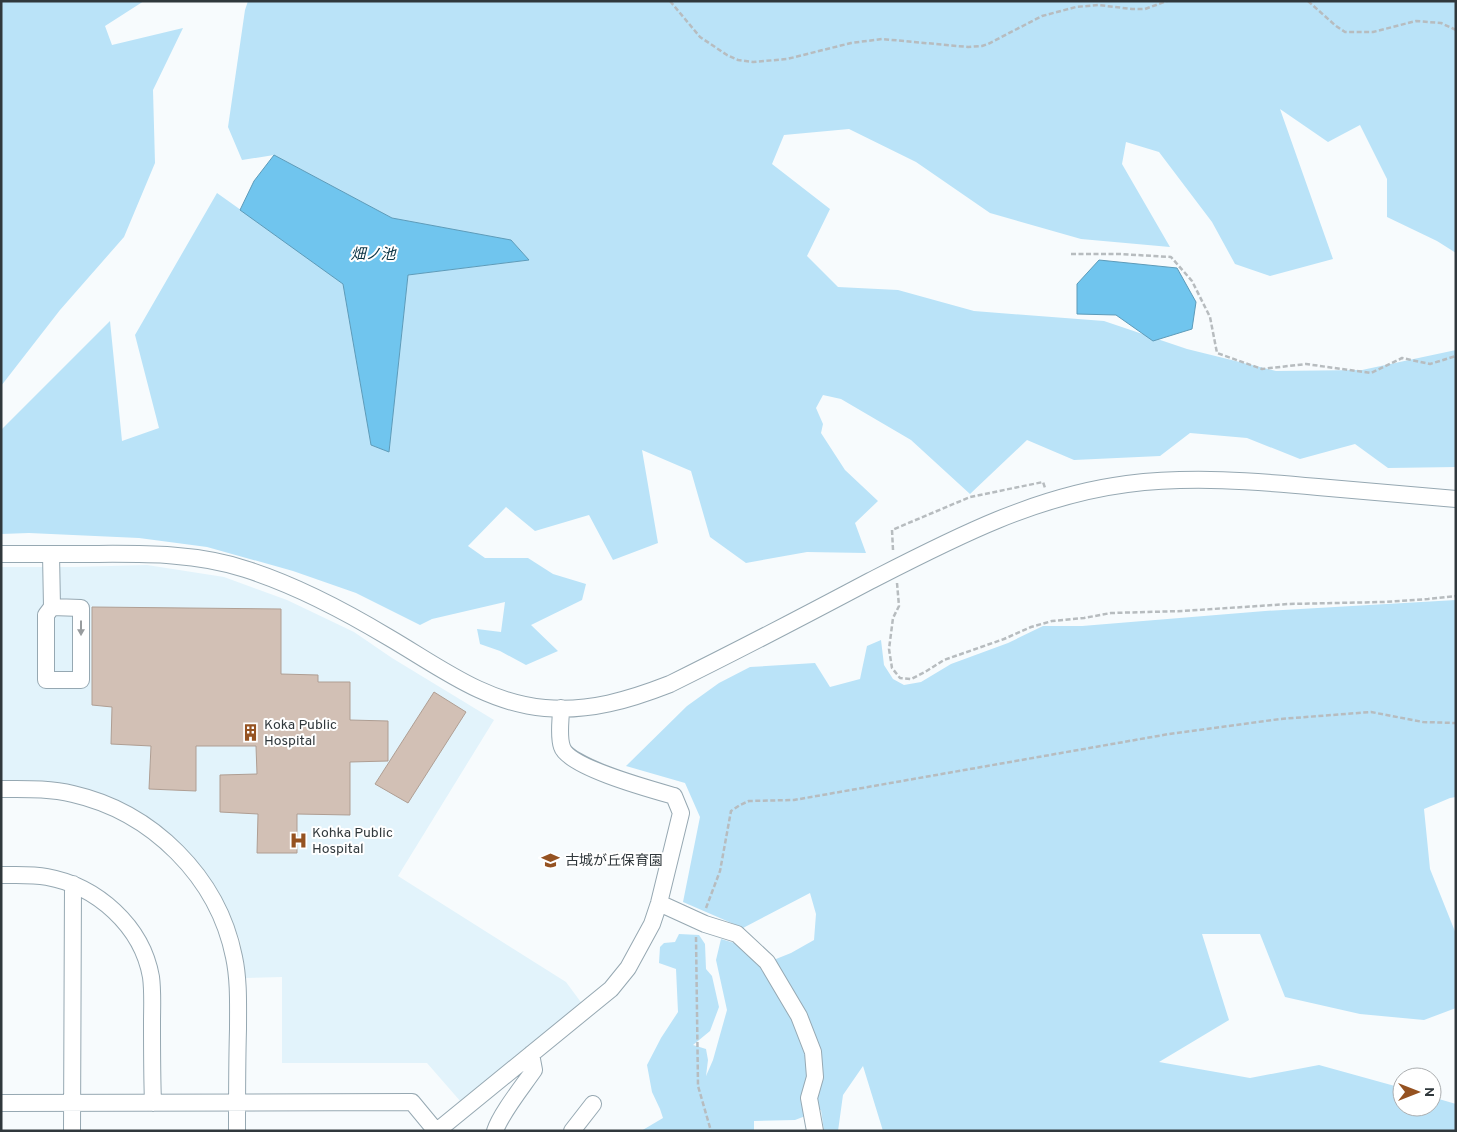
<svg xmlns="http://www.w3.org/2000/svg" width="1457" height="1132" font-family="Overpass,'Noto Sans JP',sans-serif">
  <rect width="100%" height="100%" fill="#f7fbfd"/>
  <path fill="#e2f3fb" d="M147,565L224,577L287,600L354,632L392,658L494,720L398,876L566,982L583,1005L461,1102L427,1063H282V977L244,978L240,940L229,917L142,815L1,782V567H74Z"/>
  <path fill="#bae3f8" d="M1,1H144L105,26L112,45L183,28L153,90L155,163L124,237L60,310L1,386Z
    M248,1H1456V253L1437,241L1387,217V179L1360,125L1328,142L1280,109L1333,259L1270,276L1235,264L1212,222L1159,152L1126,142L1122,164L1170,247L1081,239L990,213L916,162L849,129L784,135L772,164L830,209L807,256L838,287L898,290L974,311L1104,321L1187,349L1276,371L1362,370L1456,350V467L1388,468L1355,444L1300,459L1247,438L1190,433L1160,456L1074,460L1027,440L970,494L911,440L841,399L823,395L816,408L823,424L821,433L845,470L878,501L855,523L866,553L807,552L746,563L710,537L691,471L642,450L658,543L613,560L589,515L535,531L506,507L468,546L485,558H528L553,574L586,584L582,600L531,625L558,651L526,665L500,651L480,644L477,629L501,632L505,602L432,619L420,625L356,593L293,571L207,547L139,538L29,533L1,534V430L110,321L122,441L159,428L135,335L217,193L343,283L371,445L389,452L408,275L529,260L511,240L392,218L274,155L242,160L228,127L245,10Z
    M1456,600V797L1450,798L1424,809L1430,869L1456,934V1008L1424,1020L1360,1014L1285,997L1260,934H1202L1229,1020L1159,1062L1250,1078L1319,1065L1402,1088V1107H1432V1097L1456,1104V1131H883L863,1066L843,1095L838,1131H824L821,1110L795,1120L754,1121V1131H641L663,1118L660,1109L652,1092L647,1065L661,1038L678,1012L676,969L659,963L660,947L664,943L675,942L679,934L699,935L705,944L706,969L712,976L719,1007L710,1031L693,1045L706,1049L708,1060L706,1076L713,1060L727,1010L716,960L721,939L741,945L766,963L791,953L814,940L816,914L810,893L743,928L683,902L700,817L685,783L626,766L687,706L719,683L750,667L815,663L830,687L860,679L867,646L881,640L884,665L893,679L904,685L921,682L951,664L1008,643L1043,626H1082L1265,611Z"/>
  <path fill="#70c5ee" stroke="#5d9bb9" d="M274,155L392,218L511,240L529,260L408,275L389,452L371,445L343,284L240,210L254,181Z
    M1099,260L1177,268L1196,302L1192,329L1153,341L1116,315L1077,314V284Z"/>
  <path fill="#d2c0b5" stroke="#af9e93" d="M92,607L281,609V674L318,675V682H350V720L388,721V761L350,762V815L297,814V853H257L258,814L220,812V775L257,774L256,746H196V791L149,789L151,746L111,744L112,707L92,705Z
    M434,692L466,712L408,803L375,784Z"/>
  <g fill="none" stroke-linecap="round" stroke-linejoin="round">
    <defs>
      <path id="minor" d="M1,554C26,554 52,554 77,554C133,554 191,551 245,569C296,585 343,610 388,637C438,666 485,703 545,708C589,712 629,700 670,684C737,651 804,616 870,581C952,539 1034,496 1127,484C1191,476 1254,481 1318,487C1364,491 1410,495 1456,499
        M51,554L52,607L46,615V680H81V608L52,607
        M1,789C25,789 49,788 73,794C152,812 218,877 234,957C239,980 238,1005 238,1029C237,1063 237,1097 237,1131
        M1,875C16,875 32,874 47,877C97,886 142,926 151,977C153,992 152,1008 152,1023C152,1050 152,1076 153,1103
        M659,903L705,924L737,934L767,962L799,1016L813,1052L815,1077L809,1098L815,1131
        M1,1103L412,1102L436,1131
        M72,1131L73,884
        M437,1131L611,989L628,968L652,924L659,903L681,813L674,796C653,790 568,767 562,747C558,736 561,720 561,708
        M495,1131C501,1113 523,1086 534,1070L531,1054
        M572,1131L593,1104"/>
    </defs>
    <use href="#minor" stroke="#96a8b2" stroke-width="18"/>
    <path stroke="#b7bcbf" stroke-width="2.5" stroke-dasharray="5 2.5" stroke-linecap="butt" d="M670,1L700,37L727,55L738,60L753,62L787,59L851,43L882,39L968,47L982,46L988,44L1042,16L1076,7L1098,5L1132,9H1145L1167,1
      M1308,1L1336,26L1345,32H1373L1416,21L1441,23L1456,30
      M1071,254H1120L1171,257L1192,281L1210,317L1217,353L1262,369L1306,364L1371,373L1402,358L1430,364L1456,356
      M893,550L892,530L970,497L1043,482L1045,488
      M897,583L899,606L893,618L889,649L892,668L900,678L911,679L925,672L944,660L1004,639L1031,627L1052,621L1084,618L1111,613L1183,611L1288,604L1383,602L1428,599L1456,596
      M706,908L720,871L731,811L740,805L749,801L794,800L1169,734L1280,719L1371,712L1423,722L1456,723
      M696,937L698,1086L711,1131"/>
    <use href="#minor" stroke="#fff" stroke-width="16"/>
  </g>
  <defs><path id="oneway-solid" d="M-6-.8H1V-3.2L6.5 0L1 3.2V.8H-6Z" transform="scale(1.25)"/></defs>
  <use fill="#989c9e" href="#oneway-solid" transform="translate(81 628) rotate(90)"/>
  <defs>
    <symbol id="building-bare" viewBox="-9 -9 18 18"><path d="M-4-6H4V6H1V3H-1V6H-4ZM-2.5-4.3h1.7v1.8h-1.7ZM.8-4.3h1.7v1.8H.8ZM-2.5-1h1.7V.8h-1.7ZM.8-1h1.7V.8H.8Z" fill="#955221" stroke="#fff" stroke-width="2.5" paint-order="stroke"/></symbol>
    <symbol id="hospital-bare" viewBox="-9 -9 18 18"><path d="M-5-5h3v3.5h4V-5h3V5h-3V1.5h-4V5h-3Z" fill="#955221" stroke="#fff" stroke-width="2.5" paint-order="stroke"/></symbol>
    <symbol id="school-bare" viewBox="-9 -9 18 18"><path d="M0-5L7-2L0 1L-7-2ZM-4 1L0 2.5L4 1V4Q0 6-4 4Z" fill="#955221" stroke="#fff" stroke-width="2.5" paint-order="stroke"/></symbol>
  </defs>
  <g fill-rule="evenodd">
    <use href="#building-bare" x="238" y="720" width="25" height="25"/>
    <use href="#hospital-bare" x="286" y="828" width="25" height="25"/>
    <use href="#school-bare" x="538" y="848" width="25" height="25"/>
  </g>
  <g text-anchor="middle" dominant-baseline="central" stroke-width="4" stroke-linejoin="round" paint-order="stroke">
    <g font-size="14" fill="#30383c" stroke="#fff" text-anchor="start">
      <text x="264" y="725">Koka Public<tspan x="264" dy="16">Hospital</tspan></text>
      <text x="312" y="833">Kohka Public<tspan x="312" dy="16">Hospital</tspan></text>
      <text x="565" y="861">古城が丘保育園</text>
    </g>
    <g font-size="15" font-style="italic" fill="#093242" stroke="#fff">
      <text x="373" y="255">畑ノ池</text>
    </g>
  </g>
  <rect width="1457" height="1132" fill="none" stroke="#30383c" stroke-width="5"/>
  <g transform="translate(1417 1092) rotate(90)"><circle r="24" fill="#ffffff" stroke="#acafb1"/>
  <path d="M0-4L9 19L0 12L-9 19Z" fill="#955221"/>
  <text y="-8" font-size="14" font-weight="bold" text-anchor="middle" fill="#30383c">N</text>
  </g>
</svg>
